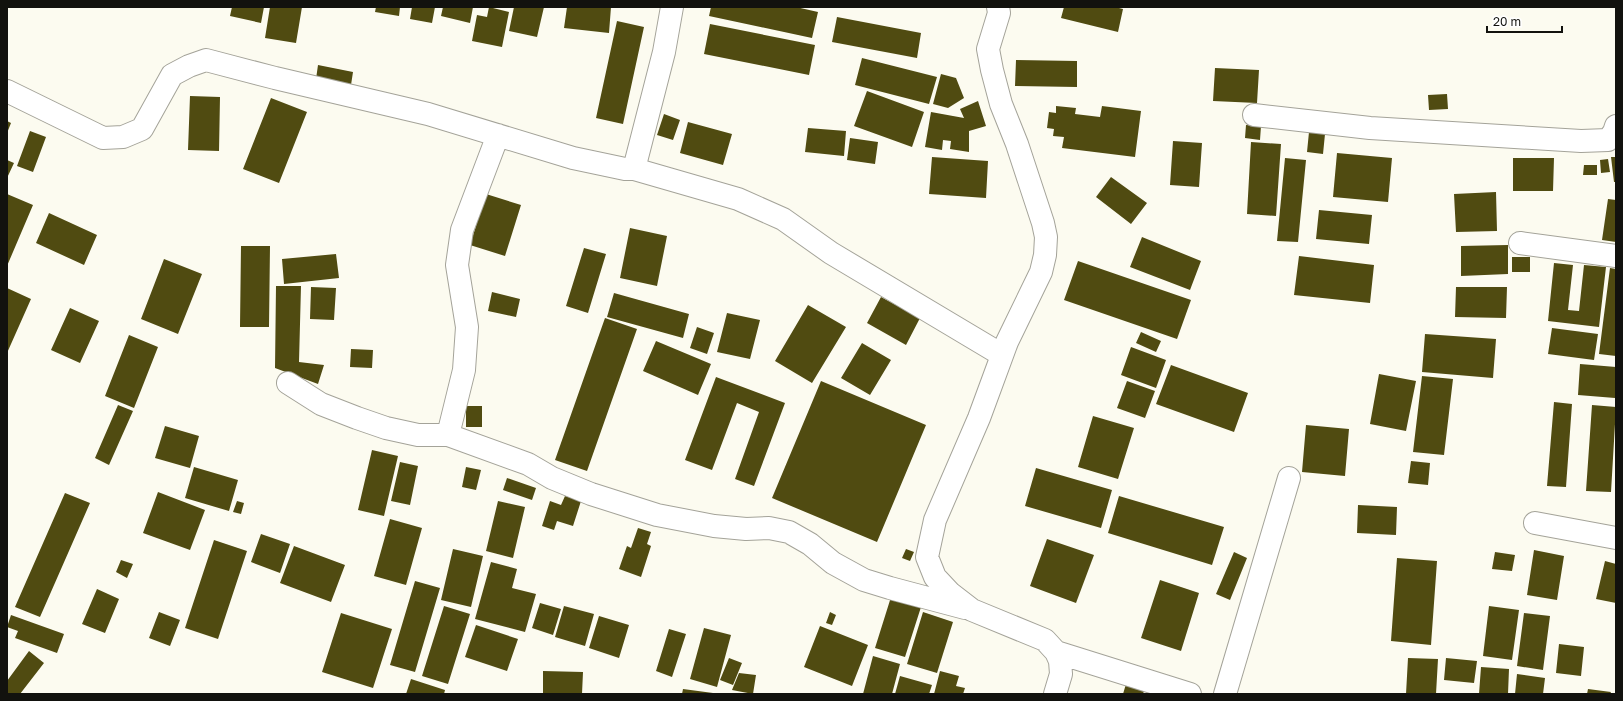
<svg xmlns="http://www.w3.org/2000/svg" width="1623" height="701" font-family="'Golos Text',sans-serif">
  <rect width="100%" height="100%" fill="#fcfbf0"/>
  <path fill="#504b11" d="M232,7H264L261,23L230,16Z
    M270,7H302L296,43L265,38Z
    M376,7H400L399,16L375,12Z
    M412,7H435L432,23L410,19Z
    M443,7H473L470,23L441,16Z
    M489,7L509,12L502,47L472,41L477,15L487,17Z
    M514,7H544L537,37L509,31Z
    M567,7H611L609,33L564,28Z
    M711,7H796L818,12L812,38L709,16Z
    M1064,7H1115L1123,9L1118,32L1061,18Z
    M837,17L921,33L917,58L832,42Z
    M617,21L644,27L623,124L596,118Z
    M710,24L815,45L809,75L704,54Z
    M862,58L937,77L929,104L855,85Z
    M1016,60L1077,61V87L1015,86Z
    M318,65L353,72L351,85L316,79Z
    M1215,68L1259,70L1257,103L1213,101Z
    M941,74L956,78L964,98L948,108L933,104Z
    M867,91L924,112L912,147L854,126Z
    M1447,94L1448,109L1429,110L1428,95Z
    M190,96L220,97L219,151L188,150Z
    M271,98L307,112L279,183L243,169Z
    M978,101L986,126L969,131V152L950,149L951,141L943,140L942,150L925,147L931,112L964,118L960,109Z
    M1056,106L1076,108L1075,114L1100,117L1102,106L1141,111L1135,157L1062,148L1064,137L1053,136L1054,129L1047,128L1049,112L1056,113Z
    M664,114L680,120L673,140L657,135Z
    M7,121L11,123L7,133Z
    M688,122L732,134L723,165L680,153Z
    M1246,125L1261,126L1260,140L1245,138Z
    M808,128L846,131L844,156L805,152Z
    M30,131L46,137L33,172L17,166Z
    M1309,132L1325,134L1323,154L1307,152Z
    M850,138L878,142L875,164L847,160Z
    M1173,141L1202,143L1199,187L1170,185Z
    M1251,142L1281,144L1276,216L1247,214Z
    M1337,153L1392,158L1388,202L1333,197Z
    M932,157L988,161L986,198L929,194Z
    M1611,157H1616V182H1614Z
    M1285,158L1306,160L1298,242L1277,241Z
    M1513,158H1554L1553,191H1513Z
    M1608,159L1610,172L1601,173L1600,160Z
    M7,160L14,163L7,178Z
    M1584,165H1597V175H1583Z
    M1111,177L1147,203L1131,224L1096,197Z
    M1496,192L1497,231L1456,232L1454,194Z
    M7,194L33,205L7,266Z
    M486,194L521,205L505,256L470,245Z
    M1608,199L1616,200V242L1602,240Z
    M1319,210L1372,215L1369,244L1316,239Z
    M49,213L97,235L84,265L36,243Z
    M630,228L667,236L657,286L620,278Z
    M1142,237L1201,261L1190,290L1130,267Z
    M1508,245V274L1461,276V246Z
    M241,246H270L269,327H240Z
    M584,248L606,254L588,313L566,306Z
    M336,254L339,278L284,284L282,259Z
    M1299,256L1374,265L1370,303L1294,295Z
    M1512,257H1530V272H1512Z
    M164,259L202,274L178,334L141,319Z
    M1078,261L1191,300L1177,339L1064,300Z
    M1554,263L1573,265L1568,310L1579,311L1584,265L1606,267L1599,327L1548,321Z
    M1610,268L1616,269V356L1599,354Z
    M276,286H301L299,362L324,365L318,384L275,368Z
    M311,287L336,288L334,320L310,319Z
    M1456,287H1507L1506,318L1455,317Z
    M7,288L31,299L7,353Z
    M492,292L520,299L516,317L488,311Z
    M614,293L689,314L683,338L607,317Z
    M881,297L920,318L906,345L867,323Z
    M808,305L846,327L812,383L775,361Z
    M70,308L99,321L80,363L51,350Z
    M727,313L760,320L750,359L717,352Z
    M605,318L637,329L587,471L555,460Z
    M697,327L714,333L707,354L690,348Z
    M1552,328L1598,334L1594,360L1548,354Z
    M1141,332L1161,341L1156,352L1136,343Z
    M1425,334L1496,339L1493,378L1422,372Z
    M129,335L158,347L134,408L105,396Z
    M656,341L711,364L698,395L643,371Z
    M862,343L891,360L870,395L841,378Z
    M1131,347L1166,360L1156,388L1121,375Z
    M351,349L373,350L372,368L350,367Z
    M1580,364L1616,367L1615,398L1578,395Z
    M1171,365L1248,393L1234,432L1156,404Z
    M1379,374L1416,381L1406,431L1370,424Z
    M1422,376L1453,379L1444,455L1413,452Z
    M716,377L785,403L754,486L735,479L759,412L737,403L712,470L685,460Z
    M821,381L926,425L877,542L772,498Z
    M1127,381L1155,391L1145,418L1117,408Z
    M1554,402L1572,404L1566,487L1547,486Z
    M118,405L133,411L109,465L95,458Z
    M1592,405L1616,407L1611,492L1586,491Z
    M466,406H482V427H466Z
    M1093,416L1134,428L1118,479L1078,467Z
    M1306,425L1349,429L1345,476L1302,472Z
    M165,426L199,436L190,468L155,458Z
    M372,450L398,456L384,516L358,510Z
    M1411,461L1430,463L1428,485L1408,483Z
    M400,462L418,466L410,505L391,501Z
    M194,467L238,480L229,511L185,498Z
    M466,467L481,470L476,490L462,487Z
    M1036,468L1112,490L1101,528L1025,506Z
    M507,478L536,488L532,500L503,490Z
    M158,492L205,510L190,550L143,533Z
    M65,493L90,503L40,617L15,607Z
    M565,496L581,501L573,526L557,521L554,530L542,526L550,501L561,505Z
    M1119,496L1224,527L1212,565L1108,533Z
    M237,501L244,503L241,514L233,512Z
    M498,501L525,507L513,558L486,551Z
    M1358,505L1397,507L1396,535L1357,533Z
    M390,519L422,528L406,585L374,576Z
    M638,528L651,532L647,544L651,546L641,577L619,569L627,546L631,548Z
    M261,534L290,544L280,573L251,562Z
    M1047,539L1094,555L1076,603L1030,586Z
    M214,540L247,551L218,639L185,628Z
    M294,546L345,565L331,602L280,583Z
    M453,549L483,556L471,607L441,600Z
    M906,549L914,552L910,561L902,558Z
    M1534,550L1564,556L1557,600L1527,595Z
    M1234,552L1247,558L1230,600L1216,594Z
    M1495,552L1515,555L1512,571L1492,569Z
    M1397,558L1437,561L1431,645L1391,641Z
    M121,560L133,564L127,578L116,572Z
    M1605,561L1616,564V603L1596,599Z
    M491,562L517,569L512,588L536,594L525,632L475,619Z
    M1160,580L1199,593L1181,651L1141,638Z
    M415,581L440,588L415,672L390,665Z
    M97,589L119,599L105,633L82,624Z
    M891,597L921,607L905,657L875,648Z
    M540,603L561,609L553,635L532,628Z
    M444,606L470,614L448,684L422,676Z
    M564,606L594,614L585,646L555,637Z
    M1489,606L1519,610L1512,660L1483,656Z
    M159,612L180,620L170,646L149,638Z
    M830,612L836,615L832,625L826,623Z
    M923,612L953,622L937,673L907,664Z
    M341,613L392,629L373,688L322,672Z
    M1524,613L1550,616L1543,670L1517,666Z
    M11,615L64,634L57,653L15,638L18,631L7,627Z
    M599,616L629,625L619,658L589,648Z
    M476,625L518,639L507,671L465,657Z
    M820,626L868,645L852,686L804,667Z
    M704,628L731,635L717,687L690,679Z
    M669,629L686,634L672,677L656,671Z
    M1559,644L1584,647L1581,676L1556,673Z
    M29,651L44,663L20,694H7V681Z
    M873,656L900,664L892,694H863Z
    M729,658L742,663L733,685L720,680Z
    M1408,658L1438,659L1436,694H1406Z
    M1446,658L1477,661L1474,683L1444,680Z
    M1481,667L1509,669L1508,694H1479Z
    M543,671L583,672L582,694H543Z
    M940,671L959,676L956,686L965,688L963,694H934Z
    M739,673L756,675L753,694L732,690Z
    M1517,674L1545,678L1543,694H1515Z
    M900,676L932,685L929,694H895Z
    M411,679L445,690L444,694H406Z
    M1126,684L1144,691L1143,694H1123Z
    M683,689L713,693V694H682Z
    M1588,689L1611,692L1610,694H1587Z"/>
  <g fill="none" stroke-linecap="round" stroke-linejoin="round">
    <defs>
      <path id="street" d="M998,7L999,13L988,49L992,70L1001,104L1017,144L1043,223L1046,237L1045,255L1041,272L1007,342L979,418L935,520L927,557L935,577L950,593L972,610L1045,640L1056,652L1060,661L1061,674L1055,694
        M7,91L103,138L123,137L142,129L172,75L189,66L206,60L275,78L428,114L573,158L625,169H634L738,199L783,219L831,253L1002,355
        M1254,115L1370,128L1581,141L1608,140L1614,132L1616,126
        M634,169L664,52L672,7
        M1520,243L1616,256
        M288,383L321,404L357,418L386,428L418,435H448L528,464L552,478L591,494L657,515L714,526L746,529L769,528L789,532L810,544L833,563L864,580L890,588L965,608
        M448,435L464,370L467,327L457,265L462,230L498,135
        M1535,523L1616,538
        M1056,652L1190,694
        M1225,694L1289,478"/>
    </defs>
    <use href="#street" stroke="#a4a399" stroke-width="24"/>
    <use href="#street" stroke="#fff" stroke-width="22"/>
  </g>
  <rect width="1623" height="701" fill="none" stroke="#12120e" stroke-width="16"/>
  <path d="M1487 26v6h75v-6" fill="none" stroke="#12120e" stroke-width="2"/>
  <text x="1493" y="26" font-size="12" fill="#12120e" stroke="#ffffff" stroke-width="3" paint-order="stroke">20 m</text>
</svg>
